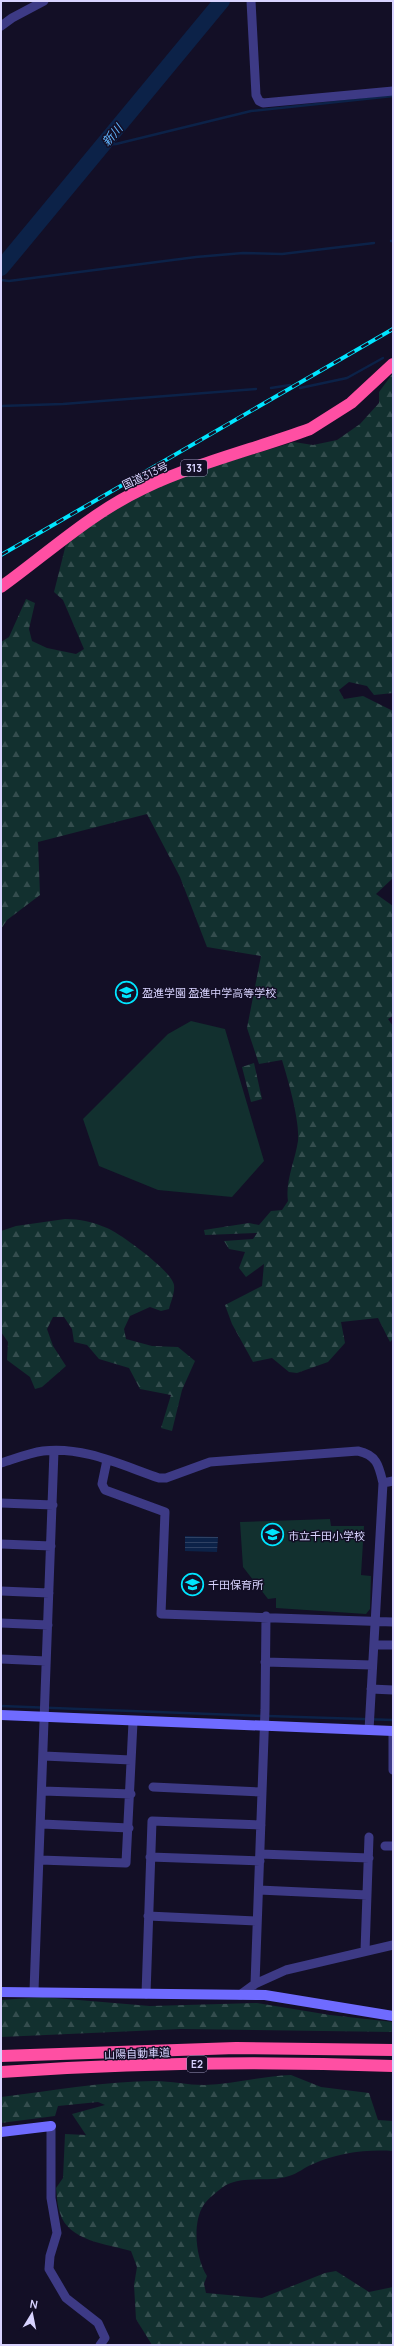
<svg xmlns="http://www.w3.org/2000/svg" width="394" height="2346" font-family="Manrope,'Noto Sans JP',sans-serif">
  <defs>
    <pattern id="forest-firs" width="22" height="20" patternUnits="userSpaceOnUse"><rect width="22" height="20" fill="#12302f"/><path d="M5 1l3.5 6h-7zM16 11l3.5 6h-7z" fill="#344d4e"/></pattern>
    <pattern id="water-rules" width="6" height="5" patternUnits="userSpaceOnUse"><rect width="6" height="5" fill="#0c2248"/><path d="M0 2.5h6" fill="none" stroke="#2f4163"/></pattern>
  </defs>
  <rect width="100%" height="100%" fill="#130f26"/>
  <path fill="#12302f" d="M191,1021L225,1029L264,1161L232,1197L158,1190L99,1166L83,1119L168,1034Z
    M330,1519L331,1526H364L361,1575L371,1576L370,1609L366,1614L276,1608V1598L268,1599L243,1567L240,1522Z"/>
  <path fill="url(#forest-firs)" d="M393,373V693L374,695L367,686L349,682L339,690L344,699L363,696L393,711V878L376,894L393,906V1016L388,1019L393,1026V1339L390,1342L378,1318L341,1322L345,1343L328,1362L297,1373L289,1372L272,1358L253,1362L232,1324L225,1305L262,1286L264,1264L246,1277L239,1268L245,1252L229,1249L224,1241L253,1239L257,1233L205,1235L204,1230L249,1223L259,1225L271,1211L282,1210L288,1201C285,1182 295,1161 298,1141C300,1121 288,1080 282,1060L259,1064L247,1028L261,956L207,947L180,877L147,814L38,842L40,895L7,920L1,929V642L9,637L26,599L35,603L29,629L32,641L47,648L76,654L84,649L63,600L54,592L66,544L111,509L183,475L294,442L313,445L337,440L360,424L379,403V392Z
    M254,1063L262,1099L251,1102L242,1067Z
    M65,1219C80,1219 93,1222 107,1228C121,1234 172,1271 174,1285C175,1293 171,1301 169,1309L161,1311L150,1307L130,1316L124,1329L126,1339L152,1346L178,1347L195,1361L182,1390L172,1431L161,1428L171,1395L140,1389L129,1368L99,1359L87,1345L74,1342L72,1329L64,1317H53L47,1329L53,1346L66,1366L42,1387L35,1389L30,1377L7,1360L8,1342L1,1332V1231L16,1226Z
    M43,1997L150,2006L257,2003L330,2015L393,2022V2032L181,2029L1,2037V2000Z
    M291,2075L321,2087L369,2093L378,2120L393,2121V2151C367,2149 337,2153 313,2164C305,2167 297,2174 289,2176C269,2183 245,2175 226,2185C220,2189 207,2199 203,2206C192,2224 196,2259 207,2276L204,2284L206,2293L262,2298L325,2273L336,2271L369,2292L393,2287V2345H152L136,2319L134,2285L137,2267L131,2251C107,2244 68,2241 60,2213C57,2205 57,2196 56,2188L63,2178L65,2134L86,2135L72,2114L105,2105L98,2102L58,2106L55,2116L1,2123V2097C52,2091 104,2081 155,2081C171,2081 188,2085 204,2085C233,2084 262,2076 291,2075Z"/>
  <path fill="url(#water-rules)" d="M185,1536L218,1537L217,1552L185,1551Z"/>
  <g fill="none" stroke-linecap="round" stroke-linejoin="round">
    <path stroke="#0c2248" stroke-width="2.5" d="M102,145L116,144L251,111L393,96
      M391,241H393
      M1,280L9,281L196,257L243,253L282,254L374,243
      M271,388L290,385
      M300,388L347,378L383,358
      M1,406L63,404L256,389
      M1,1706L263,1716
      M268,1716L393,1720"/>
    <path stroke="#0c2248" stroke-width="16" d="M1,268L222,1"/>
    <path stroke="#3d3a85" stroke-width="9" d="M251,1L256,95L259,101L263,103L393,91
      M1,26L12,18L44,1
      M107,1460L102,1484L105,1490L165,1512L161,1614L393,1622
      M1,1463C14,1459 29,1453 43,1451C83,1446 121,1465 159,1478H166L210,1462L358,1451C377,1455 379,1466 383,1483L393,1481
      M1,1503L53,1505
      M1,1544L51,1546
      M1,1591L49,1593
      M1,1623L48,1625
      M374,1645H393
      M1,1659L46,1661
      M265,1662L372,1665
      M371,1689L393,1690
      M369,1730L383,1483
      M393,1736V1770
      M44,1756L131,1760
      M153,1787L261,1792
      M43,1791L131,1794
      M42,1824L129,1828
      M385,1846H393
      M260,1854L369,1858
      M150,1857L260,1861
      M40,1860L126,1863L133,1722
      M259,1890L367,1895
      M148,1916L257,1921
      M365,1951L369,1837
      M255,1984L286,1970L393,1945
      M34,1991L54,1451
      M146,1994L152,1821L261,1825
      M240,1995L255,1984L265,1710L266,1616
      M51,2126V2198L57,2233L50,2256L49,2269L66,2298L98,2323L105,2338L100,2345"/>
    <path stroke="#6f6bff" stroke-width="10" d="M1,1715L393,1731
      M1,1992L265,1995L393,2016
      M1,2132L51,2126"/>
    <path stroke="#ff4fa3" stroke-width="12" d="M1,587C48,553 91,513 144,488C197,463 255,449 310,429L351,403L393,364
      M1,2056L236,2048L393,2050
      M1,2072C131,2063 263,2061 393,2066"/>
    <defs>
      <path id="rail" d="M1,555L393,329"/>
    </defs>
    <use href="#rail" stroke="#00e5ff" stroke-width="4"/>
    <use href="#rail" stroke="#130f26" stroke-width="2.5" stroke-dasharray="8" stroke-linecap="butt"/>
  </g>
  <defs>
    <symbol id="school-ring" viewBox="-11 -11 22 22"><circle r="9.5" fill="#130f26" stroke="#00e5ff" stroke-width="1.5"/><path d="M0-5L7-2L0 1L-7-2ZM-4 1L0 2.5L4 1V4Q0 6-4 4Z" fill="#00e5ff"/></symbol>
  </defs>
  <g fill-rule="evenodd">
    <use href="#school-ring" x="114" y="980" width="25" height="25"/>
    <use href="#school-ring" x="260" y="1522" width="25" height="25"/>
    <use href="#school-ring" x="180" y="1572" width="25" height="25"/>
  </g>
  <g text-anchor="middle" dominant-baseline="central" stroke-width="3" stroke-linejoin="round" paint-order="stroke">
    <g fill="#130f26" stroke="#9e99be" stroke-width="1">
      <rect x="181" y="460" width="26" height="16" rx="3"/>
      <rect x="187" y="2056" width="20" height="16" rx="3"/>
    </g>
    <g font-size="10" font-weight="bold" fill="#d9d4ff">
      <text x="194" y="468">313</text>
      <text x="197" y="2064">E2</text>
    </g>
    <g font-size="11" fill="#d9d4ff" stroke="#130f26">
      <text transform="translate(145 475) rotate(-25)">国道313号</text>
      <text transform="translate(137 2053) rotate(-2)">山陽自動車道</text>
    </g>
    <g font-size="11" fill="#d9d4ff" stroke="#130f26" text-anchor="start">
      <text x="142" y="992">盈進学園 盈進中学高等学校</text>
      <text x="288" y="1535">市立千田小学校</text>
      <text x="208" y="1584">千田保育所</text>
    </g>
    <g font-size="12" font-style="italic" fill="#62b6ff" stroke="#130f26">
      <text transform="translate(112 135) rotate(-50)">新川</text>
    </g>
  </g>
  <rect width="394" height="2346" fill="none" stroke="#d9d4ff" stroke-width="4"/>
  <g transform="translate(32 2314) rotate(10)" stroke="#130f26" stroke-width="3" paint-order="stroke">
  <path d="M0-3L7 15L0 10L-7 15Z" fill="#d9d4ff"/>
  <text y="-6" font-size="11" font-weight="bold" text-anchor="middle" fill="#d9d4ff">N</text>
  </g>
</svg>
